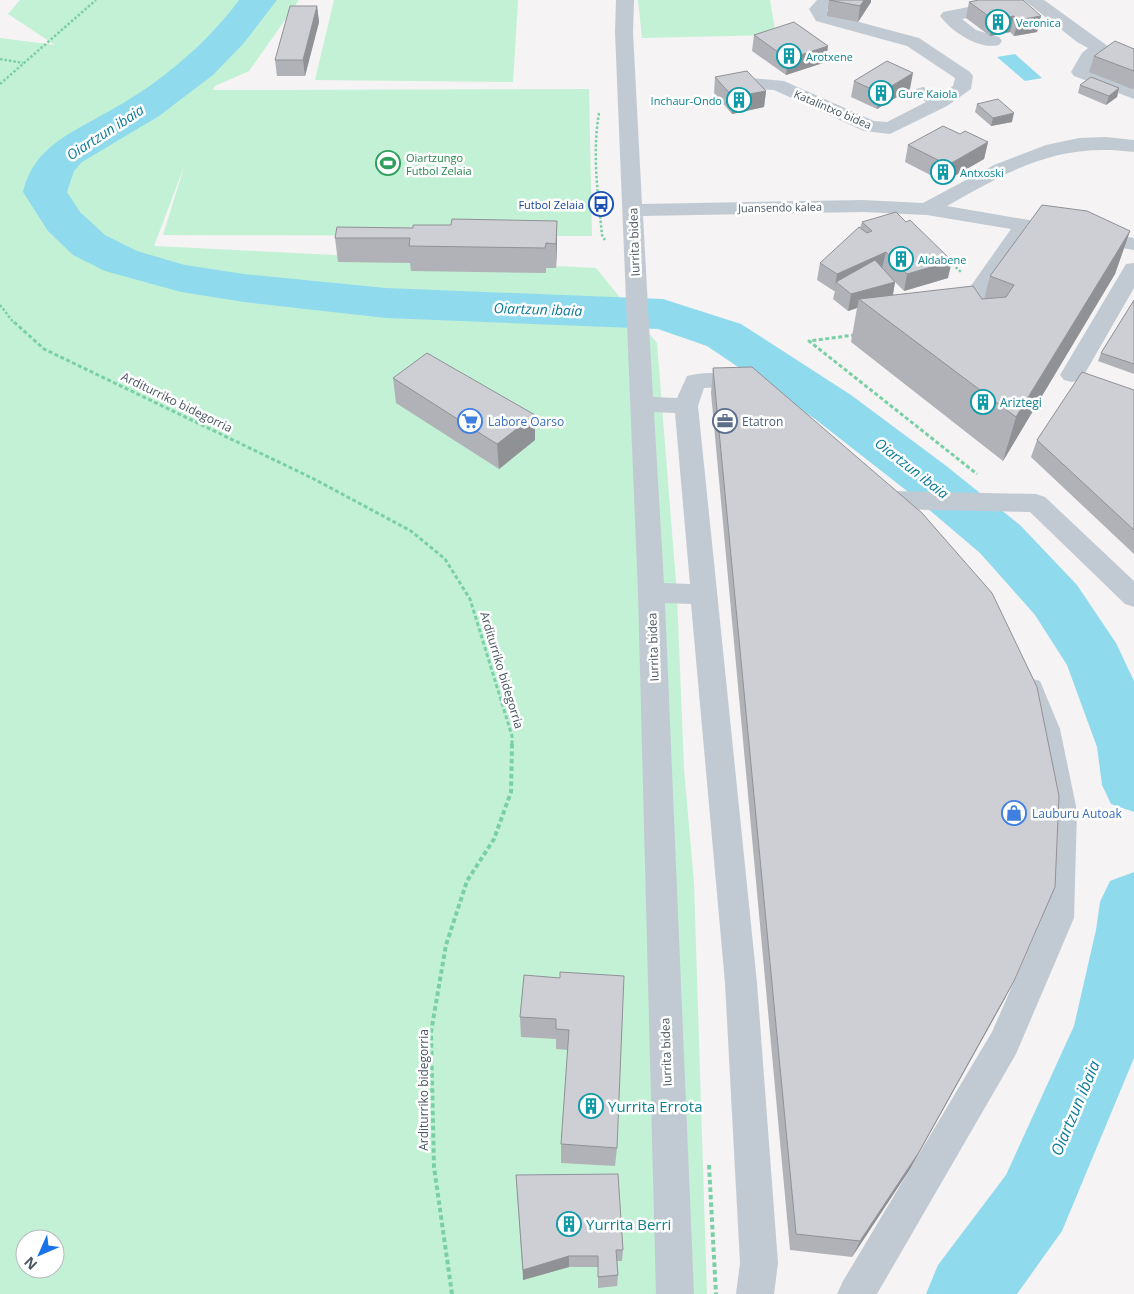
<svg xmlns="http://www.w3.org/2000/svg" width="1134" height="1294" font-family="'Open Sans',sans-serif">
  <rect width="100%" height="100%" fill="#f5f3f3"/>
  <path fill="#c3f1d5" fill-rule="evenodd" d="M20,0H299L249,71L215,86L213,90L589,89L592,236L163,235L185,164L154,246L596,268L657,343L677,595L684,769L694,883L707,1294H0V38L55,45L8,14ZM25,1239H55V1269H25Z
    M334,0H518L513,82L315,80Z
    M638,0H770L776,35L642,38Z"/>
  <path fill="#90daee" d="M1015,54L1042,78L1025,81L997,57Z"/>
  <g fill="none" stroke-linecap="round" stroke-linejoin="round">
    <path fill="#90daee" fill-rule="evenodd" d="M239,0H277L244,43L213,75L159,116L82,162L74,171L67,192L80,212L105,235L137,251L185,265L244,274L386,288L663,299L741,324L851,395L945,465L1020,525L1077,585L1116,643L1134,681V812L1111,804L1102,785L1097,747L1067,665L1035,615L980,553L907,491L815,419L707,346L658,329L386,318L244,302L181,292L105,271L73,255L48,231L23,192C33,149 67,135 102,115C119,106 135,96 151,85C184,61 215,33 239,0Z
      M1134,872V1058L1062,1231L1017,1294H926L938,1265L1006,1175L1074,1026L1096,930L1100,902L1110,881Z"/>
    <path stroke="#7ad0a6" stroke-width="2.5" stroke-dasharray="2.5 2" stroke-linecap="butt" d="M0,59L23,63
      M0,84L96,0
      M599,113C592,154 598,194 602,235L605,240
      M949,261L961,272
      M0,305L14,323"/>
    <path stroke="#7ad0a6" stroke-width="3" stroke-dasharray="4 2.5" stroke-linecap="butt" d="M14,322L44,349L314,479L411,531L445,559L470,599L512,736V745
      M855,335L809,341L977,474"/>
    <path stroke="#7ad0a6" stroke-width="4" stroke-dasharray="4.5 3" stroke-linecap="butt" d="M709,1165L716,1294
      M452,1294L434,1167L431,1032L446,945L467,881L494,839L511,792L512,743"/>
    <path fill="#c1cad2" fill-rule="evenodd" d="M616,0H634L633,32L642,204L863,200L923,203L994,165L1046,145L1079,138L1106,137L1134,140V152C1057,142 1011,170 947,206L1134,238V250L1030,233L978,307L980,314L988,324L985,329C969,333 959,322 956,307L1011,229L927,215L863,212L643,216L653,397L677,398L687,376C712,369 733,375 757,382L761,387L757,392L749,395L721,387L704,388L698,406L757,983L778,1263L774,1294H736L740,1263L725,983L691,604L665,603L694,1294H656L638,593L615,32ZM654,412L675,413L690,584L664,583Z
      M817,0H832L834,2L827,10L829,14L919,38L970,72L973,76L971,89L947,106L890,134L864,131L774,90L744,88L742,84L744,80L751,78L784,81L874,121L887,122L926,102L914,93L916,89L923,87L940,94L953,86L955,78L907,46L816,21L809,9Z
      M1004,0L1011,1L1014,5L1011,9L962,19L976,30L999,37L1002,41L999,45C979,50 952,32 940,16L943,12Z
      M1024,0H1044L1109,47L1095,60L1090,70L1134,87V99L1074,76L1071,72L1082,53L1088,48L1077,42Z
      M1134,263V288L1084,375L1080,380L1072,382L1064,380L1060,375L1123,269L1126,264Z
      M890,491L1036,494L1045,497L1134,581V607L1125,604L1030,512L890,509L881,506L877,500L881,494Z
      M1030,678L1040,681L1060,729L1077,811L1074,918L1016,1054L877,1294H837L843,1281L992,1032L1042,918L1047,811L1032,729L1016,689L1020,681Z"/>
  </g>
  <path fill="#b0b2b7" d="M829,0H871V2L858,22L827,16Z
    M969,2L1041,16L1037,32L1014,36L1010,32L990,36L966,18Z
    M317,6L319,22L305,76H277L275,60Z
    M754,35L826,62L786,75L752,51Z
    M1134,49V88L1132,89L1089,72L1094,56Z
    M715,77L766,91L764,107L732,114L714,93Z
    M854,81L910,89L877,109L851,97Z
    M1080,85L1119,88L1117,97L1106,105L1078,93Z
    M977,104L1012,122L991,126L975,112Z
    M960,134L988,142L984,159L944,182L905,162L908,145Z
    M557,221V245L556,268H546V273L411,271L410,263L338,262L335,238L413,228L451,225Z
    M862,222L948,278L904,291L895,282L893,295L982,299H984L990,276L1130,231L1115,274L1003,461L851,342L857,308L848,311L833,299L835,291H834L817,280L820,263L860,228Z
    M1134,300V374L1098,361L1101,353Z
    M713,368L1014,981L1003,1002L910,1169L852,1257L790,1250L711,393Z
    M393,378L535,415V440L499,469L396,403Z
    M1134,390V554L1031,457L1037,440Z
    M560,978L617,1148L615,1166L561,1163V1144L568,1050L556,1049V1039L521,1037L520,1017Z
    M516,1175L623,1250L622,1261H617L618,1275L617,1286L598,1288V1267H569L523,1280Z"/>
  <path fill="#909195" d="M864,0H871V2L858,22L860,6Z
    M317,6L319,22L305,76L303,60Z
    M1014,16L1010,32L990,36L994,20Z
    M1041,16L1037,32L1014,36L1018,20Z
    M828,46L826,62L786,75L788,59Z
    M913,73L910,89L877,109L880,93Z
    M1119,88L1117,97L1106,105L1109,96Z
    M766,91L764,107L732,114L733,97Z
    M1014,113L1012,122L991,126L993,118Z
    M988,142L984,159L944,182L948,165Z
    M557,221V245L556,268V244Z
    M1130,231L1115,274L1003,461L1016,417Z
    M886,252L882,268L836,282L834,291L837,274Z
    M952,261L948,278L904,291L907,274Z
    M895,282L892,299H859L857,308L848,311L851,294Z
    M535,415V440L499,469L497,444Z
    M1014,981L1003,1002L910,1169L852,1257L860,1241Z
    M569,1256V1267L523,1280V1270Z"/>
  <path fill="#cdcfd5" stroke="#909195" d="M829,0H864L860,6Z
    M979,0H1023L1041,16L1018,20L1014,16L994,20L969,2Z
    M290,6H317L303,60H275Z
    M794,22L828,46L788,59L754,35Z
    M1115,41L1134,49V71L1094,56Z
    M887,61L913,73L880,93L854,81Z
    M747,71L766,91L733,97L715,77Z
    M1091,77L1119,88L1109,96L1080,85Z
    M998,99L1014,113L993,118L977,104Z
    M943,126L960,134L965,131L988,142L948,165L908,145Z
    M1042,205L1087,211L1130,231L1016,417L859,299L973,286L982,299L1006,297L1014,285L990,276Z
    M896,212L906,222L910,220L952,261L907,274L886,252L837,274L820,263L859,227L867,233L872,231L862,222Z
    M452,219L557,221L556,244L546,243L545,248L409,246L410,238H335L337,227L413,228V225H451Z
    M875,260L895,282L851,294L836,282Z
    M1134,300V364L1101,353Z
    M427,353L535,415L497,444L393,378Z
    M752,367L922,513L992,593L1037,687L1059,796L1055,887L1014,981L919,1152L860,1241L796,1234L713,368Z
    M1082,372L1134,390V530L1037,440Z
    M560,972L624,976L617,1148L561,1144L569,1030L556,1029V1019L520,1017L524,975L560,978Z
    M618,1174L623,1250H616L618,1275L598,1277V1256H569L523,1270L516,1175Z"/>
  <defs>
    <symbol id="building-ring" viewBox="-11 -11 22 22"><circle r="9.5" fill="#fff" stroke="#0f9aa8" stroke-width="1.5"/><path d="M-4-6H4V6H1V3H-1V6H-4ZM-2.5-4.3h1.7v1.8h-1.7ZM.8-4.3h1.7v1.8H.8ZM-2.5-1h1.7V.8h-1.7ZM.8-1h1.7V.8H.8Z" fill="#0f9aa8"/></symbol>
    <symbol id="stadium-ring" viewBox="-11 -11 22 22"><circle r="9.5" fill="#fff" stroke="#2e9e5b" stroke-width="1.5"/><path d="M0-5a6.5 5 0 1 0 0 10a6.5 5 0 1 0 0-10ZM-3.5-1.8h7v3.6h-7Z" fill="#2e9e5b"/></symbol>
    <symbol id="bus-ring" viewBox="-11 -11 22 22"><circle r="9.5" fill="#fff" stroke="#1a4fb4" stroke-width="1.5"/><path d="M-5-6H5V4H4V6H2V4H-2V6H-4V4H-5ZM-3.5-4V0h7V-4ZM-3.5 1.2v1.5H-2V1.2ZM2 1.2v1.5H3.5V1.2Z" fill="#1a4fb4"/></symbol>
    <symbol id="supermarket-ring" viewBox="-11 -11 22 22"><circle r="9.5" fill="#fff" stroke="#3f7fe0" stroke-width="1.5"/><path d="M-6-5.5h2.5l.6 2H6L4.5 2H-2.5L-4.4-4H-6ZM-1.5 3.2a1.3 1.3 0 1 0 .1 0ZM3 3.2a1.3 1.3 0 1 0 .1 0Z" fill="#3f7fe0"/></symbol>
    <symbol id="office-ring" viewBox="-11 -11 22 22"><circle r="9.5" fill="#fff" stroke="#5c6f8a" stroke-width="1.5"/><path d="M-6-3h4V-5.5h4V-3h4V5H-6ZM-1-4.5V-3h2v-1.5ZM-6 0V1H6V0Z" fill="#5c6f8a"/></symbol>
    <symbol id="shop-ring" viewBox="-11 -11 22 22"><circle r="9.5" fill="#fff" stroke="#3f7fe0" stroke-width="1.5"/><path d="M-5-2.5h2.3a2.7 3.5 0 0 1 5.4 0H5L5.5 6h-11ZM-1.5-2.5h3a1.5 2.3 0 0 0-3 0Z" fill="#3f7fe0"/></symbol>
  </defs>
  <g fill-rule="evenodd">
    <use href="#building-ring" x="984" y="8" width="28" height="28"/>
    <use href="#building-ring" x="775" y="42" width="28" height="28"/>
    <use href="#building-ring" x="867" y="79" width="28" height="28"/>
    <use href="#building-ring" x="725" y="86" width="28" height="28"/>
    <use href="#stadium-ring" x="374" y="149" width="28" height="28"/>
    <use href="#building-ring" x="929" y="158" width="28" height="28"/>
    <use href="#bus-ring" x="587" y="190" width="28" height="28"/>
    <use href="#building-ring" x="887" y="245" width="28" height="28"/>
    <use href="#building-ring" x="969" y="388" width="28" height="28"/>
    <use href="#supermarket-ring" x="456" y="407" width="28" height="28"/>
    <use href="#office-ring" x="711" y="407" width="28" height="28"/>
    <use href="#shop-ring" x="1000" y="799" width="28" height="28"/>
    <use href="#building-ring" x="577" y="1092" width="28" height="28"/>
    <use href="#building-ring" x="555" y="1210" width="28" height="28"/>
  </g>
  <g text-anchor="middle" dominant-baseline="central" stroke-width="5" stroke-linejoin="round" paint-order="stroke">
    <g font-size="11" fill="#0d838f" stroke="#fff" text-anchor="start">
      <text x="1016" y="22">Veronica</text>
      <text x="806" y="56">Arotxene</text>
      <text x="898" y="93">Gure Kaiola</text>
      <text x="722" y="100" text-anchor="end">Inchaur-Ondo</text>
      <text x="960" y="172">Antxoski</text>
      <text x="918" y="259">Aldabene</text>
    </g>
    <g font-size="11" fill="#4a5661" stroke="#fff">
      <text transform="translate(833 109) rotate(23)">Katalintxo bidea</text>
      <text transform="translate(780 207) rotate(-1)">Juansendo kalea</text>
    </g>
    <g font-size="11" fill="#27864d" stroke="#fff" text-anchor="start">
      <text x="406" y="157">Oiartzungo<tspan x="406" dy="13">Futbol Zelaia</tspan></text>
    </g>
    <g font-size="11" fill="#164399" stroke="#fff" text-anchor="end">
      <text x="584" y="204">Futbol Zelaia</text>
    </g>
    <g font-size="12" fill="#4a5661" stroke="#fff">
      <text transform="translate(634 242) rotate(-92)">Iurrita bidea</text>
      <text transform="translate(177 402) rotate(26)">Arditurriko bidegorria</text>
      <text transform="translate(653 647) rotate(-92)">Iurrita bidea</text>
      <text transform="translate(502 670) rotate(73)">Arditurriko bidegorria</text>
      <text transform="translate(666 1052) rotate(-92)">Iurrita bidea</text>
      <text transform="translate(423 1090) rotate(-90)">Arditurriko bidegorria</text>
    </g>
    <g font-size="12" fill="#0d838f" stroke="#fff" text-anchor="start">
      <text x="1000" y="402">Ariztegi</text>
    </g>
    <g font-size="12" fill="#366cbe" stroke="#fff" text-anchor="start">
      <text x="488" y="421">Labore Oarso</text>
      <text x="1032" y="813">Lauburu Autoak</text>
    </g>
    <g font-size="12" fill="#4e5e75" stroke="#fff" text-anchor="start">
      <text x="742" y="421">Etatron</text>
    </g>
    <g font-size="14" font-style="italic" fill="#0c7c9b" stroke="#fff">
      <text transform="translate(105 132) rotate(-33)">Oiartzun ibaia</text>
      <text transform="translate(538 309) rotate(2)">Oiartzun ibaia</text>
      <text transform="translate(912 468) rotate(38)">Oiartzun ibaia</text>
    </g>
    <g font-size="15" fill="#0d838f" stroke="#fff" text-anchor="start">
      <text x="608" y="1106">Yurrita Errota</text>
      <text x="586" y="1224">Yurrita Berri</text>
    </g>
    <g font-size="16" font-style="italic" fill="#0c7c9b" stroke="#fff">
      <text transform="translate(1075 1108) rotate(-67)">Oiartzun ibaia</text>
    </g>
  </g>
  <g transform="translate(40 1254) rotate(225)"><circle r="24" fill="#ffffff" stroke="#b7bbc0"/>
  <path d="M0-4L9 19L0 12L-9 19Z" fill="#1a73e8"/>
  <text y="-8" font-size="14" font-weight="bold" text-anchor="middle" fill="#4a5661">N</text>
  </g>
</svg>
